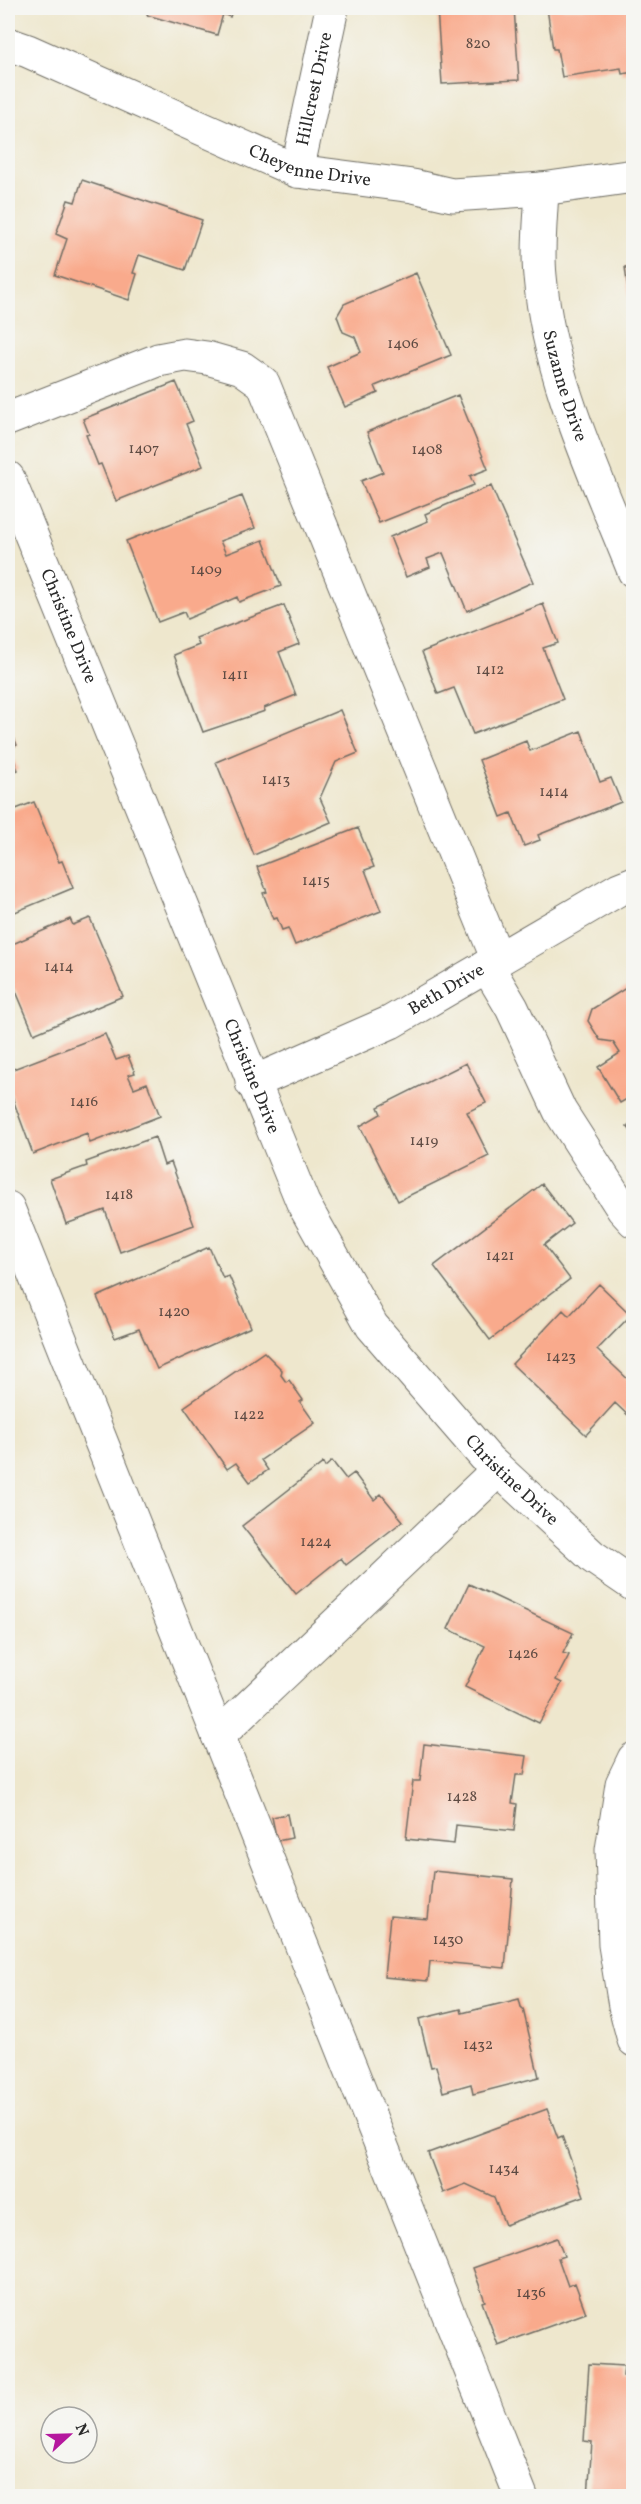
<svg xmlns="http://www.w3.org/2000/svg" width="641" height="2504" font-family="Vollkorn,serif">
  <rect width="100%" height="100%" fill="#f6f6f2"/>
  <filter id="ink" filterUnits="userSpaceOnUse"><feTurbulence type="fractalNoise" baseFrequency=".0167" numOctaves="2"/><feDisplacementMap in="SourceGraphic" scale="12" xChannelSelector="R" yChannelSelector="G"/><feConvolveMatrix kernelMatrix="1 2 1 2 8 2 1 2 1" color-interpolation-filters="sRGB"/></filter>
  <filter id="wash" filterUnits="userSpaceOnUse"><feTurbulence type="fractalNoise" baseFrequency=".008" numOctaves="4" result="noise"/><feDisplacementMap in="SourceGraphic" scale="24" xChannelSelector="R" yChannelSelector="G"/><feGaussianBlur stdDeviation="1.35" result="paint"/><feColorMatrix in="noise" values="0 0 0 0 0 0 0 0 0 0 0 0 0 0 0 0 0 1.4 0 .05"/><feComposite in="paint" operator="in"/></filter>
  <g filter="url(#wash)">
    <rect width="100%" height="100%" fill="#eee7cd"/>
    <g id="blocks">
      <path fill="#f9aa8c" d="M149,8H233L230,17L223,14L217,35L147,15Z
        M437,8H514L519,80L442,84Z
        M547,8H634V72L622,74L621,68L562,77L557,49H553Z
        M82,180L202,220L185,270L139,255L133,273L137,274L129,300L55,275L67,239L56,234L68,200L75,202Z
        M634,266V320H632L625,267Z
        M416,273L451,355L375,386L378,393L345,407L327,367L361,352L355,337L343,332L337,316L344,304Z
        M176,382L193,421L186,424L203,466L116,501L101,464L98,465L86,435L89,434L83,419Z
        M458,395L488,469L470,476L474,485L379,523L361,481L383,472L367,432Z
        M491,486L533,582L467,611L443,553L427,559L430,567L406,577L390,537L428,521L425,514Z
        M242,496L255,528L220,541L226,554L263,540L281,586L239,602L237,597L187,619L184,612L158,622L126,541Z
        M543,604L558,643L543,648L563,699L473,734L454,688L438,694L422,652Z
        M284,605L299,644L279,652L296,695L264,708L265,711L203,732L174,655L199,645L196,638Z
        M340,710L358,753L336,762L320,798L331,822L254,855L216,762Z
        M8,723L17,745L9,748L18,770L8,774Z
        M581,731L600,782L611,778L621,802L538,835L540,840L524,846L511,813L501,817L479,760L526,741L530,751Z
        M34,802L59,862L62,861L73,888L8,915V812Z
        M358,828L374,867L365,870L381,911L295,945L288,928L282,930L277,918L273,919L263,893L267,892L257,867Z
        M90,918L123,996L34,1034L15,989L8,992V946L70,919L73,925Z
        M634,983V1095L620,1103L598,1067L620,1053L613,1042L600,1040L588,1021L592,1009Z
        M105,1034L116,1060L128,1056L135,1073L128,1075L134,1088L147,1083L160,1116L90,1143L87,1133L33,1154L8,1086V1071Z
        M466,1063L486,1103L467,1112L489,1156L398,1201L360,1126L381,1114L378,1107Z
        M634,1120V1135L627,1126Z
        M155,1137L164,1165L171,1162L194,1225L120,1252L105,1210L66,1224L50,1179L87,1166L86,1162Z
        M542,1184L572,1223L544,1245L570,1279L490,1340L434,1266Z
        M209,1247L223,1278L229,1276L251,1327L157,1369L139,1329L115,1338L97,1297Z
        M599,1284L631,1315L597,1350L634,1385V1416L631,1418L615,1403L586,1435L512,1364L563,1310L569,1316Z
        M264,1352L282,1370L281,1375L286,1382L289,1380L303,1400L300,1402L315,1423L261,1460L268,1470L250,1482L236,1463L227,1469L184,1407Z
        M332,1461L346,1479L354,1473L374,1500L381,1494L403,1521L346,1565L341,1558L296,1594L242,1526L323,1463L325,1467Z
        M469,1584L573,1633L563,1653L569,1655L556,1680L562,1683L539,1723L465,1687L485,1646L448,1629Z
        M424,1744L527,1756L524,1775H516L512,1803L517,1804L514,1831L456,1825L454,1844L406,1839L413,1781H420Z
        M287,1814L292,1838L277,1841L272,1817Z
        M433,1871L513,1879L505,1968L430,1961L428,1981L384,1977L390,1916L428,1919Z
        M519,1999L521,2007L523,2009L539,2077L473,2094L471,2084L443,2092L436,2066L431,2067L419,2019L461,2009L462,2013Z
        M547,2109L558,2138L562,2136L584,2196L505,2225L494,2197L466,2184L443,2193L428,2153Z
        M557,2238L564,2256L558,2258L568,2286L575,2283L586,2313L498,2345L482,2302L485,2301L473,2268Z
        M589,2364L624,2366L623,2376L634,2377V2496H588L592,2442L584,2441Z"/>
    </g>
  </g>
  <g filter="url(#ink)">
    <use href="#blocks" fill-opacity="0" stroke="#6f6d64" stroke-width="1.5"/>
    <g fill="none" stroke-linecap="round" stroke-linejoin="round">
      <defs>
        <g id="minor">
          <path id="s1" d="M8,44L28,51L297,171L413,186L452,195L542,189L634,176"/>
          <path id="s2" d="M297,171L332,8"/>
          <path id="s3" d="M542,189C541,217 537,248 540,276C549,380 596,475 634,571"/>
          <path d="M8,419L158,360L185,355L207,358L242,368L263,383L498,960"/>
          <path id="s4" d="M8,478L303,1203L372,1326L488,1460L593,1557L634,1585"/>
          <path d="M487,966L512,1008L560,1111L623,1209L634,1221"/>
          <path id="s5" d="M252,1083L391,1022L619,889L634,883"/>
          <path d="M8,1208L521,2496"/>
          <path d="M218,1736L498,1470"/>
          <path d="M634,1759L622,1784L612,1850L615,1945L625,2006L634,2040"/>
        </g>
      </defs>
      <use href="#minor" stroke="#6f6d64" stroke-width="35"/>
      <use href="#minor" stroke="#fff" stroke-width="33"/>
    </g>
  </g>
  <g text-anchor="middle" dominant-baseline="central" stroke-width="4.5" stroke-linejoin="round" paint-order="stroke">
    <g font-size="15" fill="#5e4b43">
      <text x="478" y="44">820</text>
      <text x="403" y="344">1406</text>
      <text x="144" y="449">1407</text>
      <text x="427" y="450">1408</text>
      <text x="206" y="570">1409</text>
      <text x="490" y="670">1412</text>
      <text x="235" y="675">1411</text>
      <text x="276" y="780">1413</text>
      <text x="554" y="792">1414</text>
      <text x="316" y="881">1415</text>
      <text x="59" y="967">1414</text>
      <text x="84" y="1102">1416</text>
      <text x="424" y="1141">1419</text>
      <text x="119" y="1195">1418</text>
      <text x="500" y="1256">1421</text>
      <text x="174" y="1312">1420</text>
      <text x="561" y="1357">1423</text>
      <text x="249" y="1415">1422</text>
      <text x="316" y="1542">1424</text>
      <text x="523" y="1654">1426</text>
      <text x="462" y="1797">1428</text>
      <text x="448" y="1940">1430</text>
      <text x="478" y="2045">1432</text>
      <text x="504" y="2169">1434</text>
      <text x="531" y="2293">1436</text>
    </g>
    <g font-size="18" fill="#2b2b2b" stroke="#f6f6f2">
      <text stroke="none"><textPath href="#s2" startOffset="84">Hillcrest Drive</textPath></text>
      <text stroke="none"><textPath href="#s1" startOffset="327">Cheyenne Drive</textPath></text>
      <text stroke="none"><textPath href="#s3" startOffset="200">Suzanne Drive</textPath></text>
      <text stroke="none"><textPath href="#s4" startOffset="160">Christine Drive</textPath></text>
      <text stroke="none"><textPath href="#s5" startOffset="216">Beth Drive</textPath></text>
      <text stroke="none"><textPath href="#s4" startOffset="646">Christine Drive</textPath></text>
      <text stroke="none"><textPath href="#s4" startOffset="1132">Christine Drive</textPath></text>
    </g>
  </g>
  <rect width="641" height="2504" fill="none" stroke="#f6f6f2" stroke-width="30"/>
  <g transform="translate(69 2435) rotate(68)"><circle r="28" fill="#f6f6f2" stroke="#a5a5a2" stroke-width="1.5"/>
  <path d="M0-4.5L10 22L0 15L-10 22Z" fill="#b5179e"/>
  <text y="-9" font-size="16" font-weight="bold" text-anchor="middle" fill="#2b2b2b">N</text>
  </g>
</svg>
